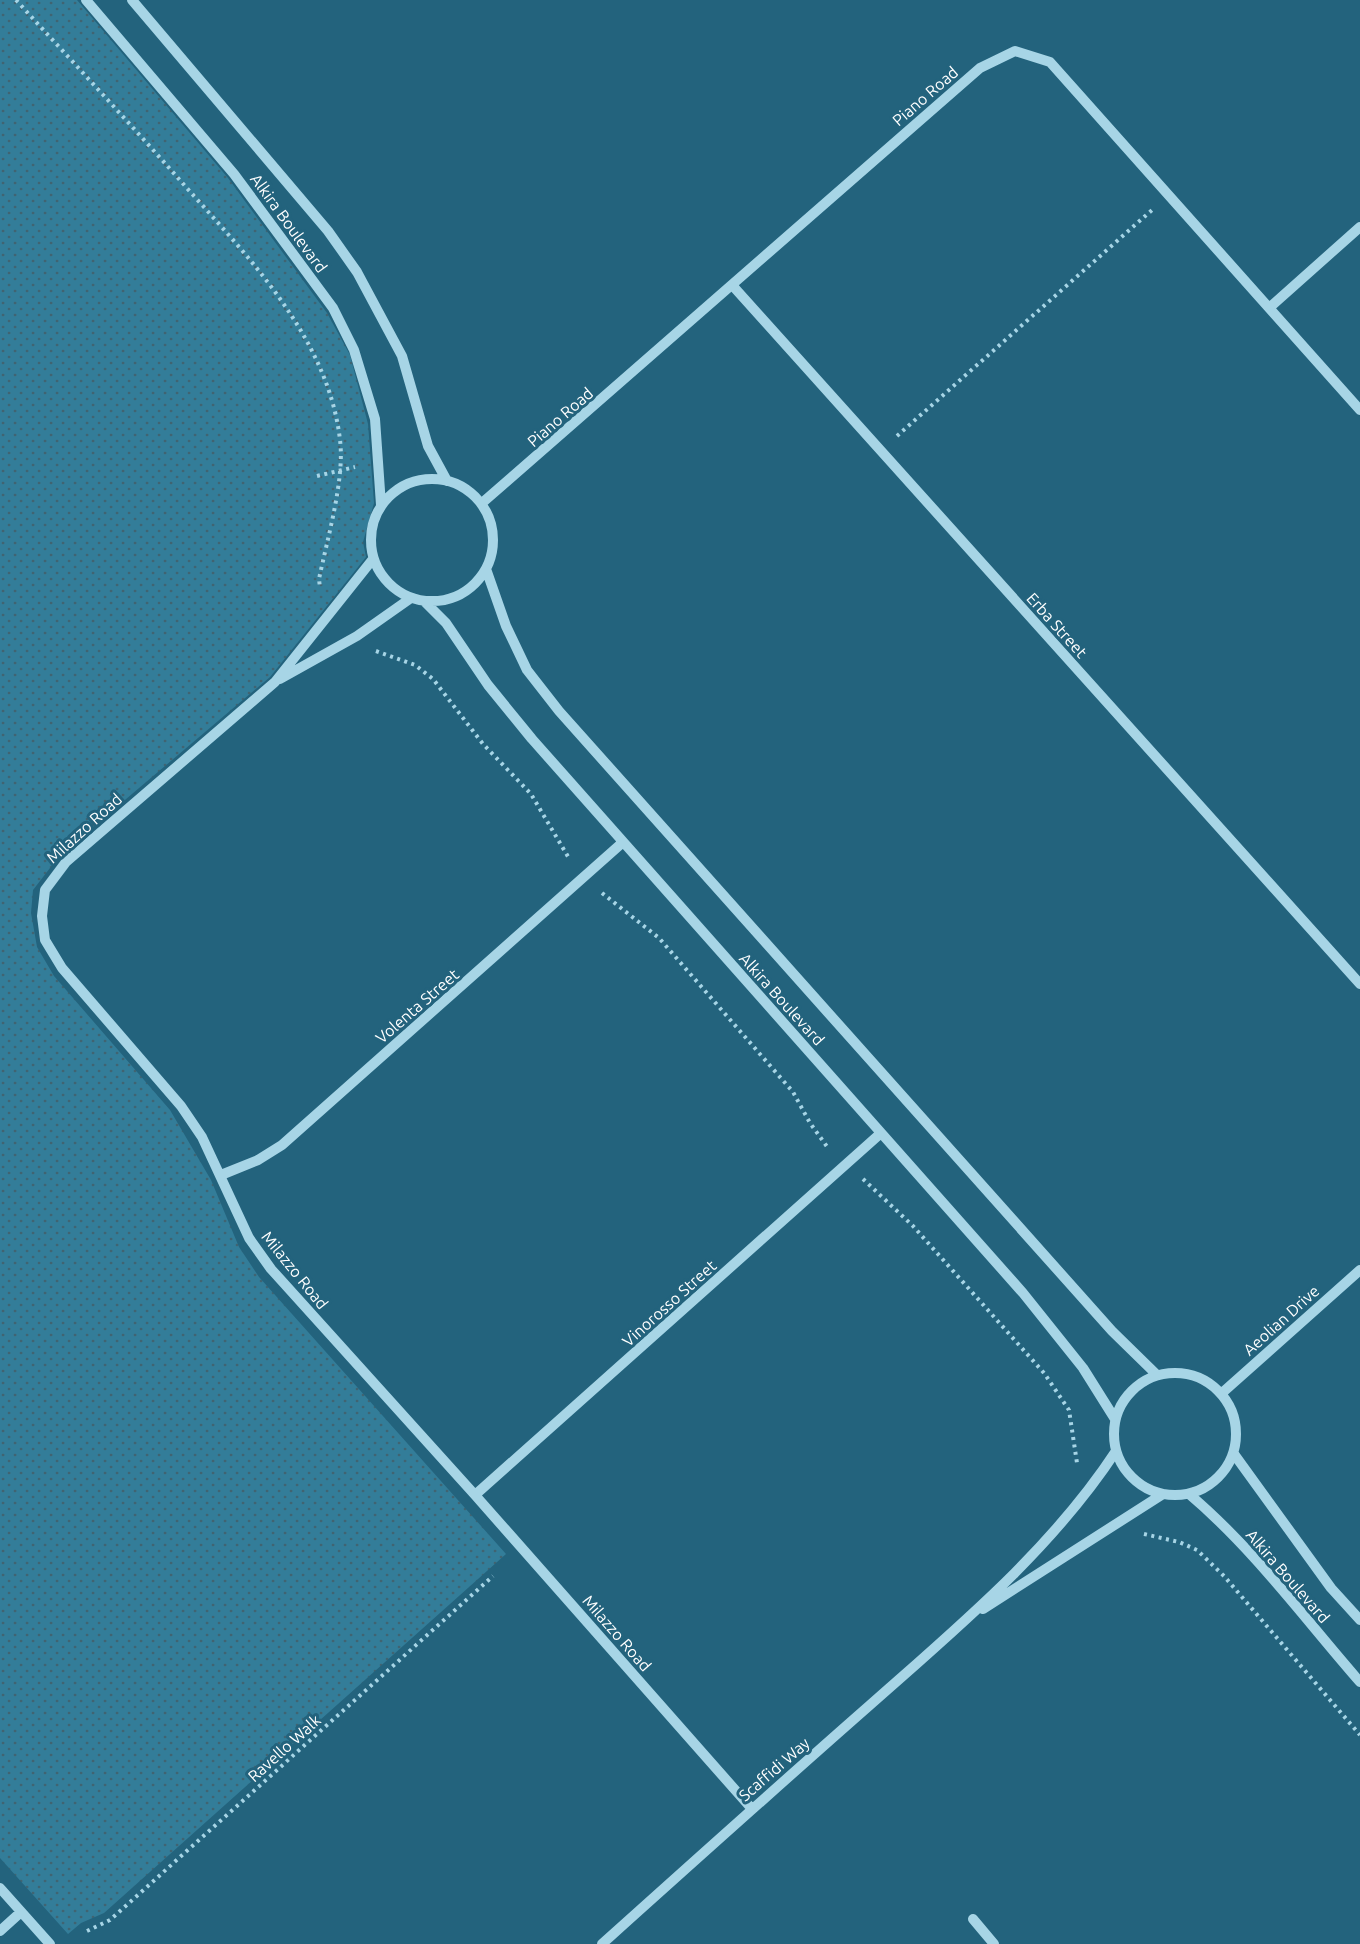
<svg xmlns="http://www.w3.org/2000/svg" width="1360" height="1944" font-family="Ubuntu,sans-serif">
  <defs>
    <pattern id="park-dots" width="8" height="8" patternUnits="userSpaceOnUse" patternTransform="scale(1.5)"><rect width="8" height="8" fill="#337d99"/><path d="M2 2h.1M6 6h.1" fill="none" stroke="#406472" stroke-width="1.8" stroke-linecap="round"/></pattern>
  </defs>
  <rect width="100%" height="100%" fill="#23637d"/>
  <path fill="url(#park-dots)" d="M0,0H77L228,178L327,313L350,355L368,424L374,503L363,542L366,557L270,677L60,855L33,890L31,913L37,947L54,976L170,1110L211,1180L239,1247L259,1277L506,1554L104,1913L81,1923L68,1934L0,1858Z"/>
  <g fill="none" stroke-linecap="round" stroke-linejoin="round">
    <path stroke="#a7d5e6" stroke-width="4" stroke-dasharray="3 4.5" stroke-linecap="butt" d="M16,0C70,59 125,118 178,178C244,253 328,335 340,440C345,479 327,540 319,579L320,588
      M897,436L1152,210
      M317,476L355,467
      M376,651L415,665L433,679L483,744L531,794L570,860
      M602,893L659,938L793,1092L810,1123L828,1148
      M863,1179L913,1226L1044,1373L1069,1410L1077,1463
      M1144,1534L1179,1542L1197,1550L1224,1576L1360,1735
      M87,1931L110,1920L493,1576"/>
    <path stroke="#a7d5e6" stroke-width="10" d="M86,0L234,174L333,308L354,350L375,419L381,505
      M132,0L328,231L357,272L402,356L428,446L447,481
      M732,285L1360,984
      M1269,308L1360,227
      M371 540a61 61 0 1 1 122 0a61 61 0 1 1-122 0Z
      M482,503L980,68L1015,51L1050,62L1360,410
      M373,559L275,682L66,862L45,890L42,916L45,940L62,968L181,1106L202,1137L249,1238L271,1269L475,1495L752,1809
      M486,569L506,626L527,670L559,711L1112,1331L1157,1375
      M424,601L446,623L488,685L532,739L1023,1293L1083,1368L1115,1419
      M280,679L357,636L411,598
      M221,1175L258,1160L282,1145L622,843
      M1114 1434a61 61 0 1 1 122 0a61 61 0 1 1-122 0Z
      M1222,1393L1360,1270
      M1234,1454L1331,1588L1360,1620
      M1189,1494C1254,1549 1304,1618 1360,1682
      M475,1495L881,1133
      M983,1609L1163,1494
      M0,1888L50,1944
      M973,1919L994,1944
      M0,1931L21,1912
      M602,1944C691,1864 780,1784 870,1705C958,1627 1051,1550 1116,1451"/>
  </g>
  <g text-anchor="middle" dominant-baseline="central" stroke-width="6" stroke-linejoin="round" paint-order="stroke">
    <g font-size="16" fill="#fff" stroke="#23637d">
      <text transform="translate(925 96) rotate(-41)">Piano Road</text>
      <text transform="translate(289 223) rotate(54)">Alkira Boulevard</text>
      <text transform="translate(560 417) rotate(-41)">Piano Road</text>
      <text transform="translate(1057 625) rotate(48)">Erba Street</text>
      <text transform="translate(84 828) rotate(-42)">Milazzo Road</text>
      <text transform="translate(782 999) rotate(48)">Alkira Boulevard</text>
      <text transform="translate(417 1006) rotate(-41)">Volenta Street</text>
      <text transform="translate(295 1270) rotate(51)">Milazzo Road</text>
      <text transform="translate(669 1303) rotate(-42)">Vinorosso Street</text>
      <text transform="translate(1281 1320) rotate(-42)">Aeolian Drive</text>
      <text transform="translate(1288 1576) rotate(49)">Alkira Boulevard</text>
      <text transform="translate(617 1633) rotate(49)">Milazzo Road</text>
      <text transform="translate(284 1748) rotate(-42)">Ravello Walk</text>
      <text transform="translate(774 1769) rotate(-41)">Scaffidi Way</text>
    </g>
  </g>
</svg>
